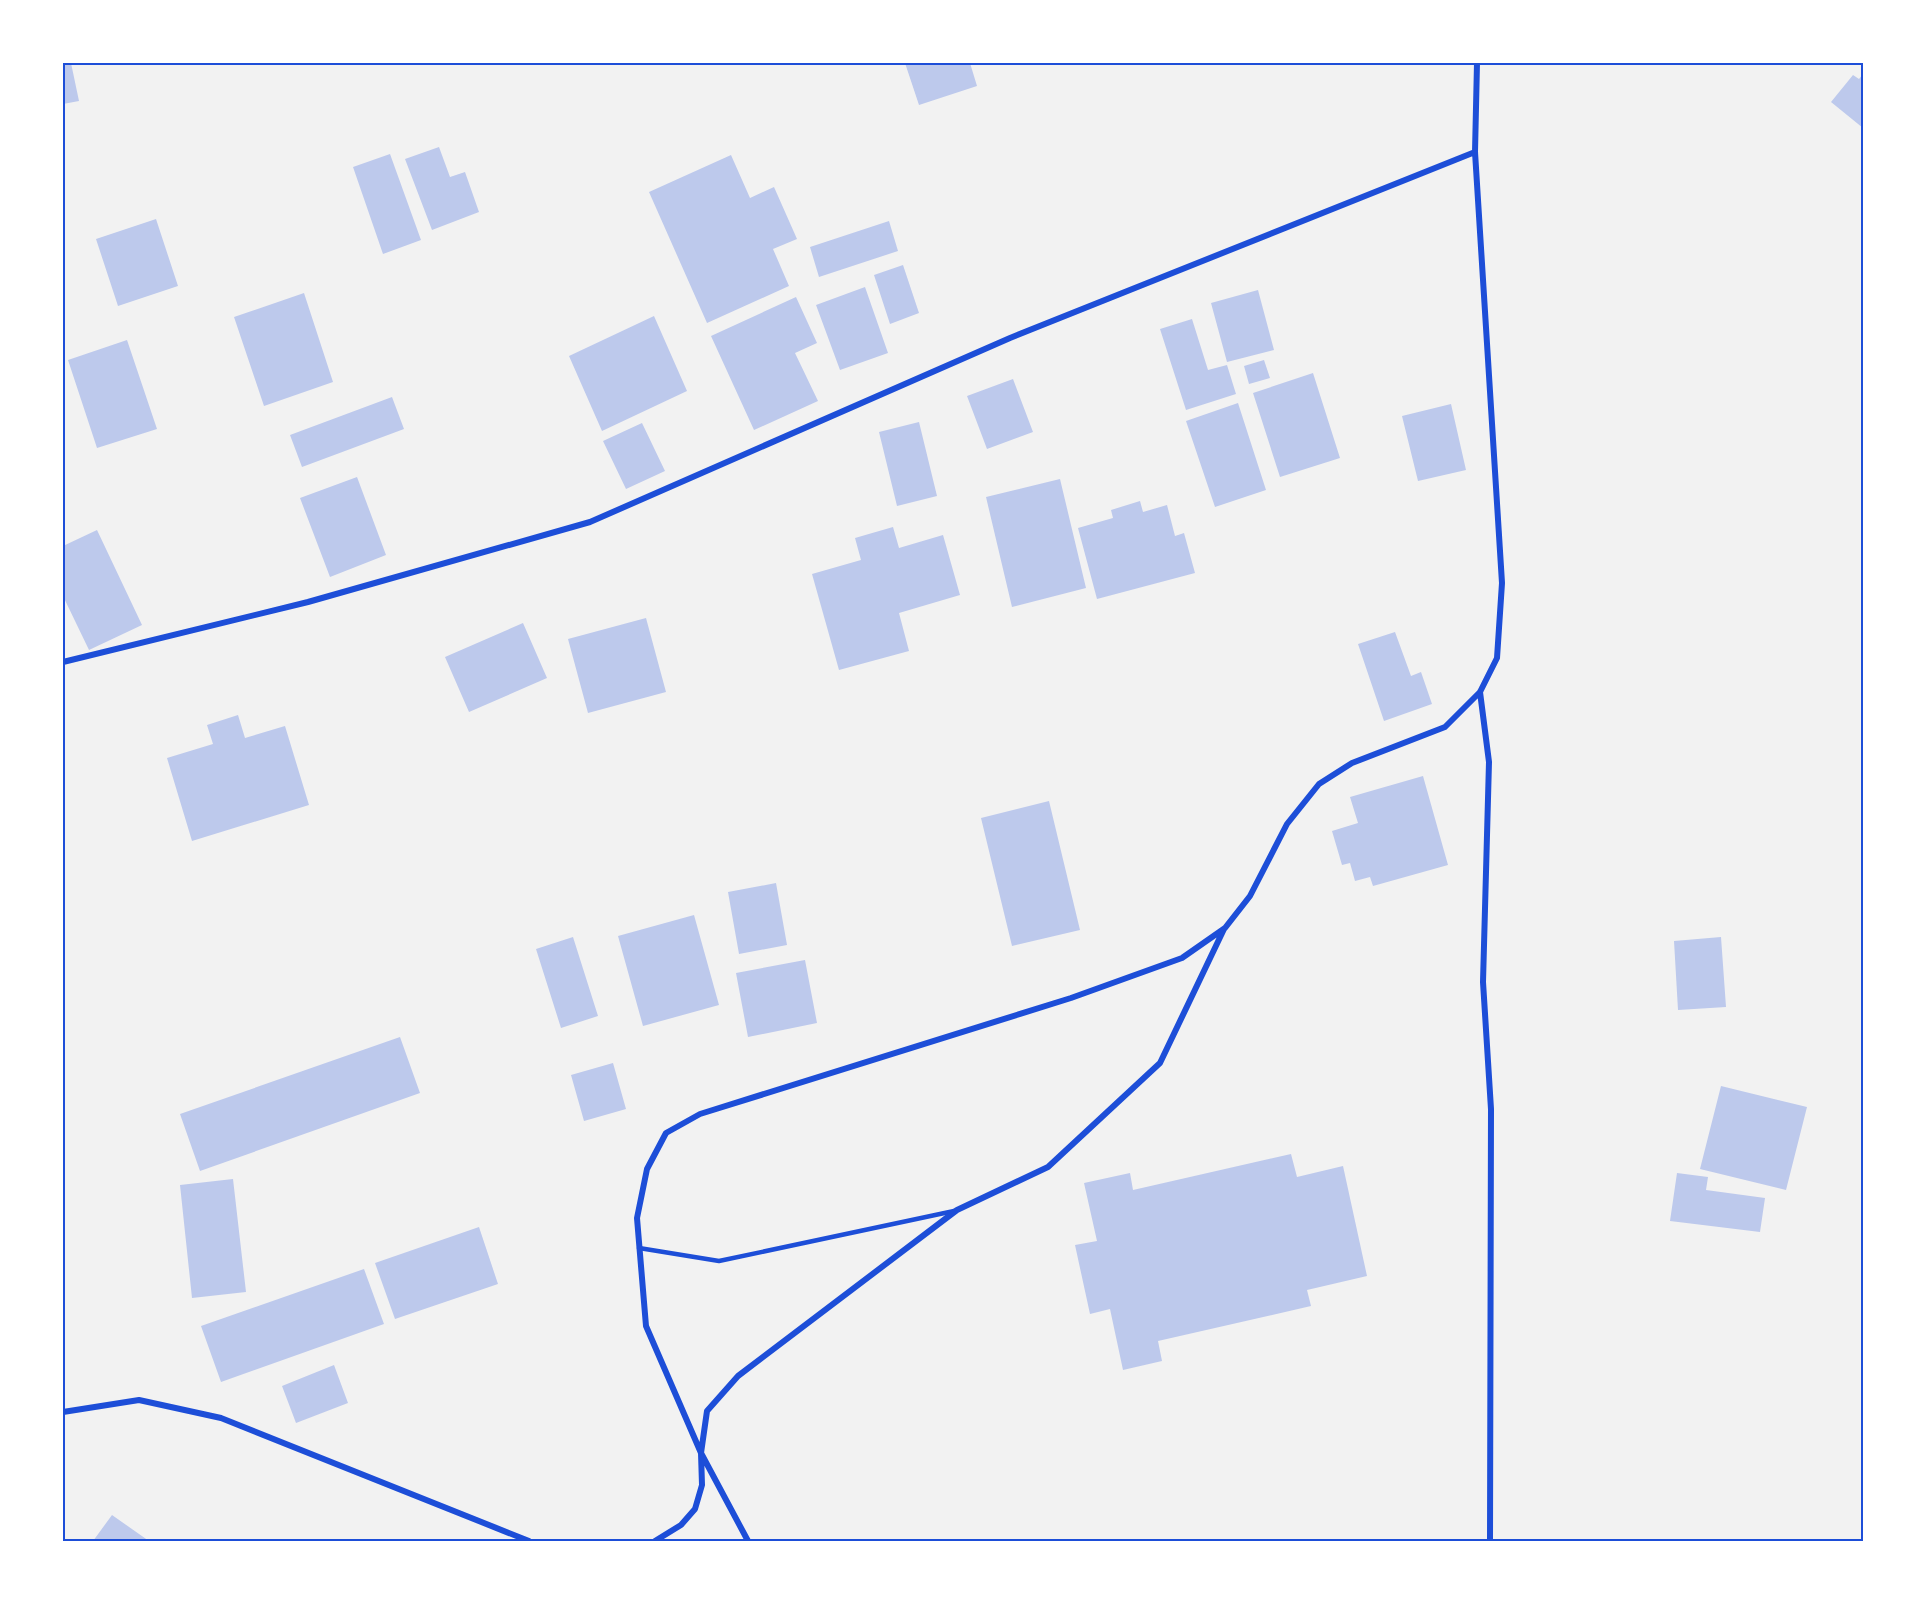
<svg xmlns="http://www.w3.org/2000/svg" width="1926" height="1604" font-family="'Playfair Display',serif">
  <rect width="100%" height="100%" fill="#f2f2f2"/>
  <path fill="#bdc9ec" d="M63,63H71L79,101L63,104Z
    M905,63H970L977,86L919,105Z
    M1863,74V128L1831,102L1853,75L1859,79Z
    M439,147L450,177L465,172L479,212L432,230L405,159Z
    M390,154L421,240L383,254L353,167Z
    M731,155L750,198L774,187L797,239L773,249L789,286L707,323L649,192Z
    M156,219L178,286L118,306L96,239Z
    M889,221L898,251L819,277L810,247Z
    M903,265L919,313L890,324L874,275Z
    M865,287L888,353L840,370L816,305Z
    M1258,290L1274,350L1227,362L1211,303Z
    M304,293L333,382L264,406L234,317Z
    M796,297L817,343L795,353L818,401L754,430L711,336Z
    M654,316L687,391L602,431L569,356Z
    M1192,319L1208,370L1227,365L1236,394L1186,410L1160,329Z
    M127,340L157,429L97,448L68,360Z
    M1264,360L1270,378L1249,384L1244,366Z
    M1313,373L1340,458L1280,477L1253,393Z
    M1013,379L1033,432L987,449L967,396Z
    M392,397L404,429L302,467L290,435Z
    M1238,403L1266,490L1215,507L1186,421Z
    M1451,404L1466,470L1418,481L1402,416Z
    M919,422L937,496L897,506L879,432Z
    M642,423L665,471L626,489L603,441Z
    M357,477L386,555L330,577L300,498Z
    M1060,479L1086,588L1012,607L986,497Z
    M1140,501L1143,512L1167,505L1175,536L1184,533L1195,573L1097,599L1078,528L1113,518L1111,510Z
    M893,527L899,548L943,535L960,595L899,613L909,651L839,670L812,574L861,560L855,538Z
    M97,530L142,625L89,650L63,596V546Z
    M646,618L666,692L588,713L568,639Z
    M523,623L547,678L469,712L445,657Z
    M1395,632L1411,676L1421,672L1432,704L1384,721L1358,644Z
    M238,715L245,738L285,726L309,805L192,841L167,758L213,744L207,725Z
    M1423,776L1448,865L1373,886L1370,877L1355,881L1350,863L1342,865L1332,831L1358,823L1350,797Z
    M1049,801L1080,930L1012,946L981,818Z
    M776,883L787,945L739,954L728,892Z
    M694,915L719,1005L643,1026L618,936Z
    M573,937L598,1016L561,1028L536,949Z
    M1721,937L1726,1007L1678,1010L1674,941Z
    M805,960L817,1023L748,1037L736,973Z
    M400,1037L420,1093L200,1171L180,1114Z
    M613,1063L626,1109L584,1121L571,1075Z
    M1721,1086L1807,1107L1786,1190L1700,1169Z
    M1291,1154L1297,1177L1343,1166L1367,1276L1307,1290L1311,1306L1158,1341L1162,1361L1123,1370L1110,1309L1090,1314L1075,1245L1097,1241L1084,1183L1130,1173L1133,1190Z
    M1677,1173L1708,1177L1706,1190L1765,1198L1760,1232L1670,1221Z
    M233,1179L246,1292L192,1298L180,1185Z
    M479,1227L498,1284L395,1319L375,1263Z
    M364,1269L384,1324L221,1382L201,1326Z
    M334,1365L348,1403L296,1423L282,1386Z
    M112,1515L149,1541H93Z"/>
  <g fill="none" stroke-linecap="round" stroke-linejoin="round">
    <path stroke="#1d4ed8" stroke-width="4.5" d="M639,1248L719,1261L954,1211"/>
    <path stroke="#1d4ed8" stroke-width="6" d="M63,662L308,602L590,522L1010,338L1475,152
      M1480,692L1489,762L1483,982L1491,1109L1490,1541
      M63,1412L139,1400L221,1418L529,1541
      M655,1541L681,1525L695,1509L702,1485L701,1453L707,1411L738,1376L957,1210L1048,1167L1160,1063L1224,929
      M748,1541L701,1453L646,1326L637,1218L647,1169L666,1133L700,1114L1071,998L1182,958L1225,928L1250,896L1287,824L1319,784L1352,763L1445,727L1480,692L1497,658L1502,583L1475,152L1477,63"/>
  </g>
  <rect width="1926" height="1604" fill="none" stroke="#ffffff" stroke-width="129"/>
  <rect x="64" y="64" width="1798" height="1476" fill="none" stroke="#1d4ed8" stroke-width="2"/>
</svg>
